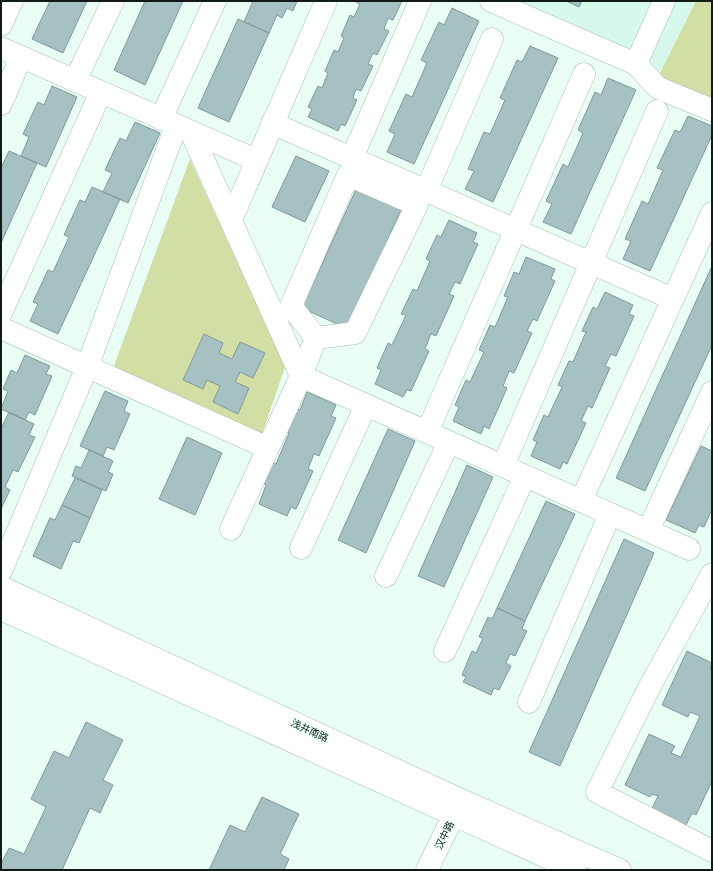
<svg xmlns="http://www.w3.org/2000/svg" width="713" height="871" font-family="Lato,'Noto Sans SC',sans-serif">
  <rect width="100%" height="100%" fill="#e9fef5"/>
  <path fill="#d6f9eb" d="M509,1H712V95Z"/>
  <path fill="#d2dfa4" d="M696,1H712V102L657,79Z
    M190,159L285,367L262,434L112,371Z"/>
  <path fill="#a5c1c1" stroke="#7e9a99" d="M50,1H87L63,53L32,39Z
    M145,1H183L145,85L114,70Z
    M253,1H297L293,11L287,8L282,18L277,15L269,33L244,22Z
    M356,1H402L393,20L388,18L384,29L389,31L377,55L373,53L368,64L373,66L361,91L356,89L353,98L357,100L345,126L341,124L338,131L308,117L312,109L308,107L318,86L322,88L328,73L325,71L334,50L338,52L344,38L341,36L350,15L354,17L360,4L356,2Z
    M566,1H582L579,7Z
    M452,8L479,21L414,164L387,152L395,134L389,131L406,94L412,97L427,63L421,60L439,22L444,25Z
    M238,19L269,33L229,122L198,108Z
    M530,46L558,58L493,202L465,189L474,171L468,169L484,132L490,134L505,100L500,98L517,60L522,62Z
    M608,78L636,90L571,234L543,222L552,204L546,201L563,164L568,167L583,133L578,130L595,92L601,95Z
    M52,86L77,97L46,167L21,156L29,137L23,134L38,102L44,105Z
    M688,116L712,126V135L650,271L623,259L631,241L625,239L642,201L648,204L663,170L657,168L675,130L680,132Z
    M135,122L160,133L128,203L103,192L112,173L105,170L120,138L126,141Z
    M9,151L37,163L1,243V165L2,166Z
    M296,156L329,171L305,222L272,207Z
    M358,185L403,205L348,329L302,308Z
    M92,187L120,199L58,334L30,321L38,304L33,302L48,270L53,272L69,237L64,235L80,200L85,202Z
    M449,220L477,233L473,242L478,244L460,284L455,282L449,294L454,296L436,336L431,334L425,349L429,351L411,391L407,390L403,397L375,384L381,370L377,368L388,343L392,345L406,315L401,314L413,289L417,291L430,261L426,259L437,235L441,237Z
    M526,257L555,269L551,279L555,281L537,321L533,319L527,331L532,333L514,373L509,371L503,386L507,388L489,429L484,426L481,434L453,421L459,407L455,405L466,380L470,382L484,352L479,350L490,325L495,327L508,297L504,296L514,272L519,274Z
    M712,266V345L645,491L616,478Z
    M605,292L633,305L629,314L634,316L616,356L611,354L605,366L610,368L592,408L588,406L581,421L586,423L567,464L563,462L560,469L531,456L537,442L533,440L544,415L548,417L562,387L558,385L569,361L573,362L586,332L582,331L593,307L597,309Z
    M204,334L223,343L219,353L232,359L240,342L265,353L253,378L240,372L235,382L249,388L238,414L213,402L220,386L207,380L203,389L183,380Z
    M25,355L50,366L46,374L52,376L35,415L29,412L25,420L1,409L8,391L3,389L11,370L17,373Z
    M105,391L128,401L124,411L130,414L114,450L107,447L103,456L80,446Z
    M307,392L336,405L331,416L336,418L319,456L314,454L308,469L313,471L296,509L291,507L287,516L259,504L266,485L262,483L271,462L276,464L289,433L284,431L294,408L300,410Z
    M9,412L34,424L29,435L35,437L18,472L13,470L5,487L10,490L1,509V429Z
    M388,429L415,441L366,553L338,540Z
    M187,437L222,453L195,515L159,499Z
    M701,446L712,451V509L704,527L699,525L695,533L666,520Z
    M89,450L113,461L108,472L113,474L106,491L72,476L76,466L81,468Z
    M467,465L493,477L444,587L418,576Z
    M75,478L102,490L90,518L62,505Z
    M546,501L575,514L525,621L497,608Z
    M62,505L90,518L79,543L73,541L61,569L33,556L50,518L55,520Z
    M624,539L654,553L560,766L529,752Z
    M497,608L525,621L522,629L527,631L515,656L510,654L506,663L511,666L499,690L494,688L491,695L463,682L466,677L462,675L472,651L476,653L483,638L479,637L488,617L492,619Z
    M687,651L712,663L710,669L712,670V781L696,815L692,813L683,831L649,815L658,796L652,794L650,797L625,785L649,734L675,746L671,753L681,757L700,716L690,712L688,717L662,705Z
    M86,722L123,740L103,780L113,785L100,813L90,808L62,870H1V864L9,848L24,854L46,807L31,799L54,751L69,758Z
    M262,797L299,814L280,854L289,859L284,870H209L230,825L245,832Z"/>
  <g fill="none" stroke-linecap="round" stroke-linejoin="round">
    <defs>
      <path id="minor" d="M491,1L636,64L664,1
        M1,25L12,1
        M1,48L256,160
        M636,64L658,88L712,110
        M75,81L113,1
        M1,104L21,57
        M161,119L215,1
        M272,123L673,299
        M191,132L301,376L689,549
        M352,158L420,1
        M348,175L417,205L355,333L316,338L291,306Z
        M426,191L492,39
        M231,220L326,1
        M1,313L101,92
        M1,328L268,448
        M427,432L584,74
        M503,466L657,111
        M581,501L712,213
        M231,529L301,376L316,338
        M648,531L712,392
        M301,548L366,405
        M1,571L87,367L176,126
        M712,574L650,686L597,792L712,851
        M386,576L449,442
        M1,587L461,800L620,870
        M1,609L575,870
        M445,651L525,476
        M529,702L610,514
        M427,870L460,802"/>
    </defs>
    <use href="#minor" stroke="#a4beb3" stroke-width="23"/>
    <use href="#minor" stroke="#fff" stroke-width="22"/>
  </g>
  <g text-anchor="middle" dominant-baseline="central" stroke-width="3" stroke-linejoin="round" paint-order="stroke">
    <g font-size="10" fill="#111a17" stroke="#e9fef5">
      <text transform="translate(310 730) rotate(25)">浅井南路</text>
      <text transform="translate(444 835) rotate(-64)">汉中路</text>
    </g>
  </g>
  <rect width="713" height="871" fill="none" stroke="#111a17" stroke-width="4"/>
</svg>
